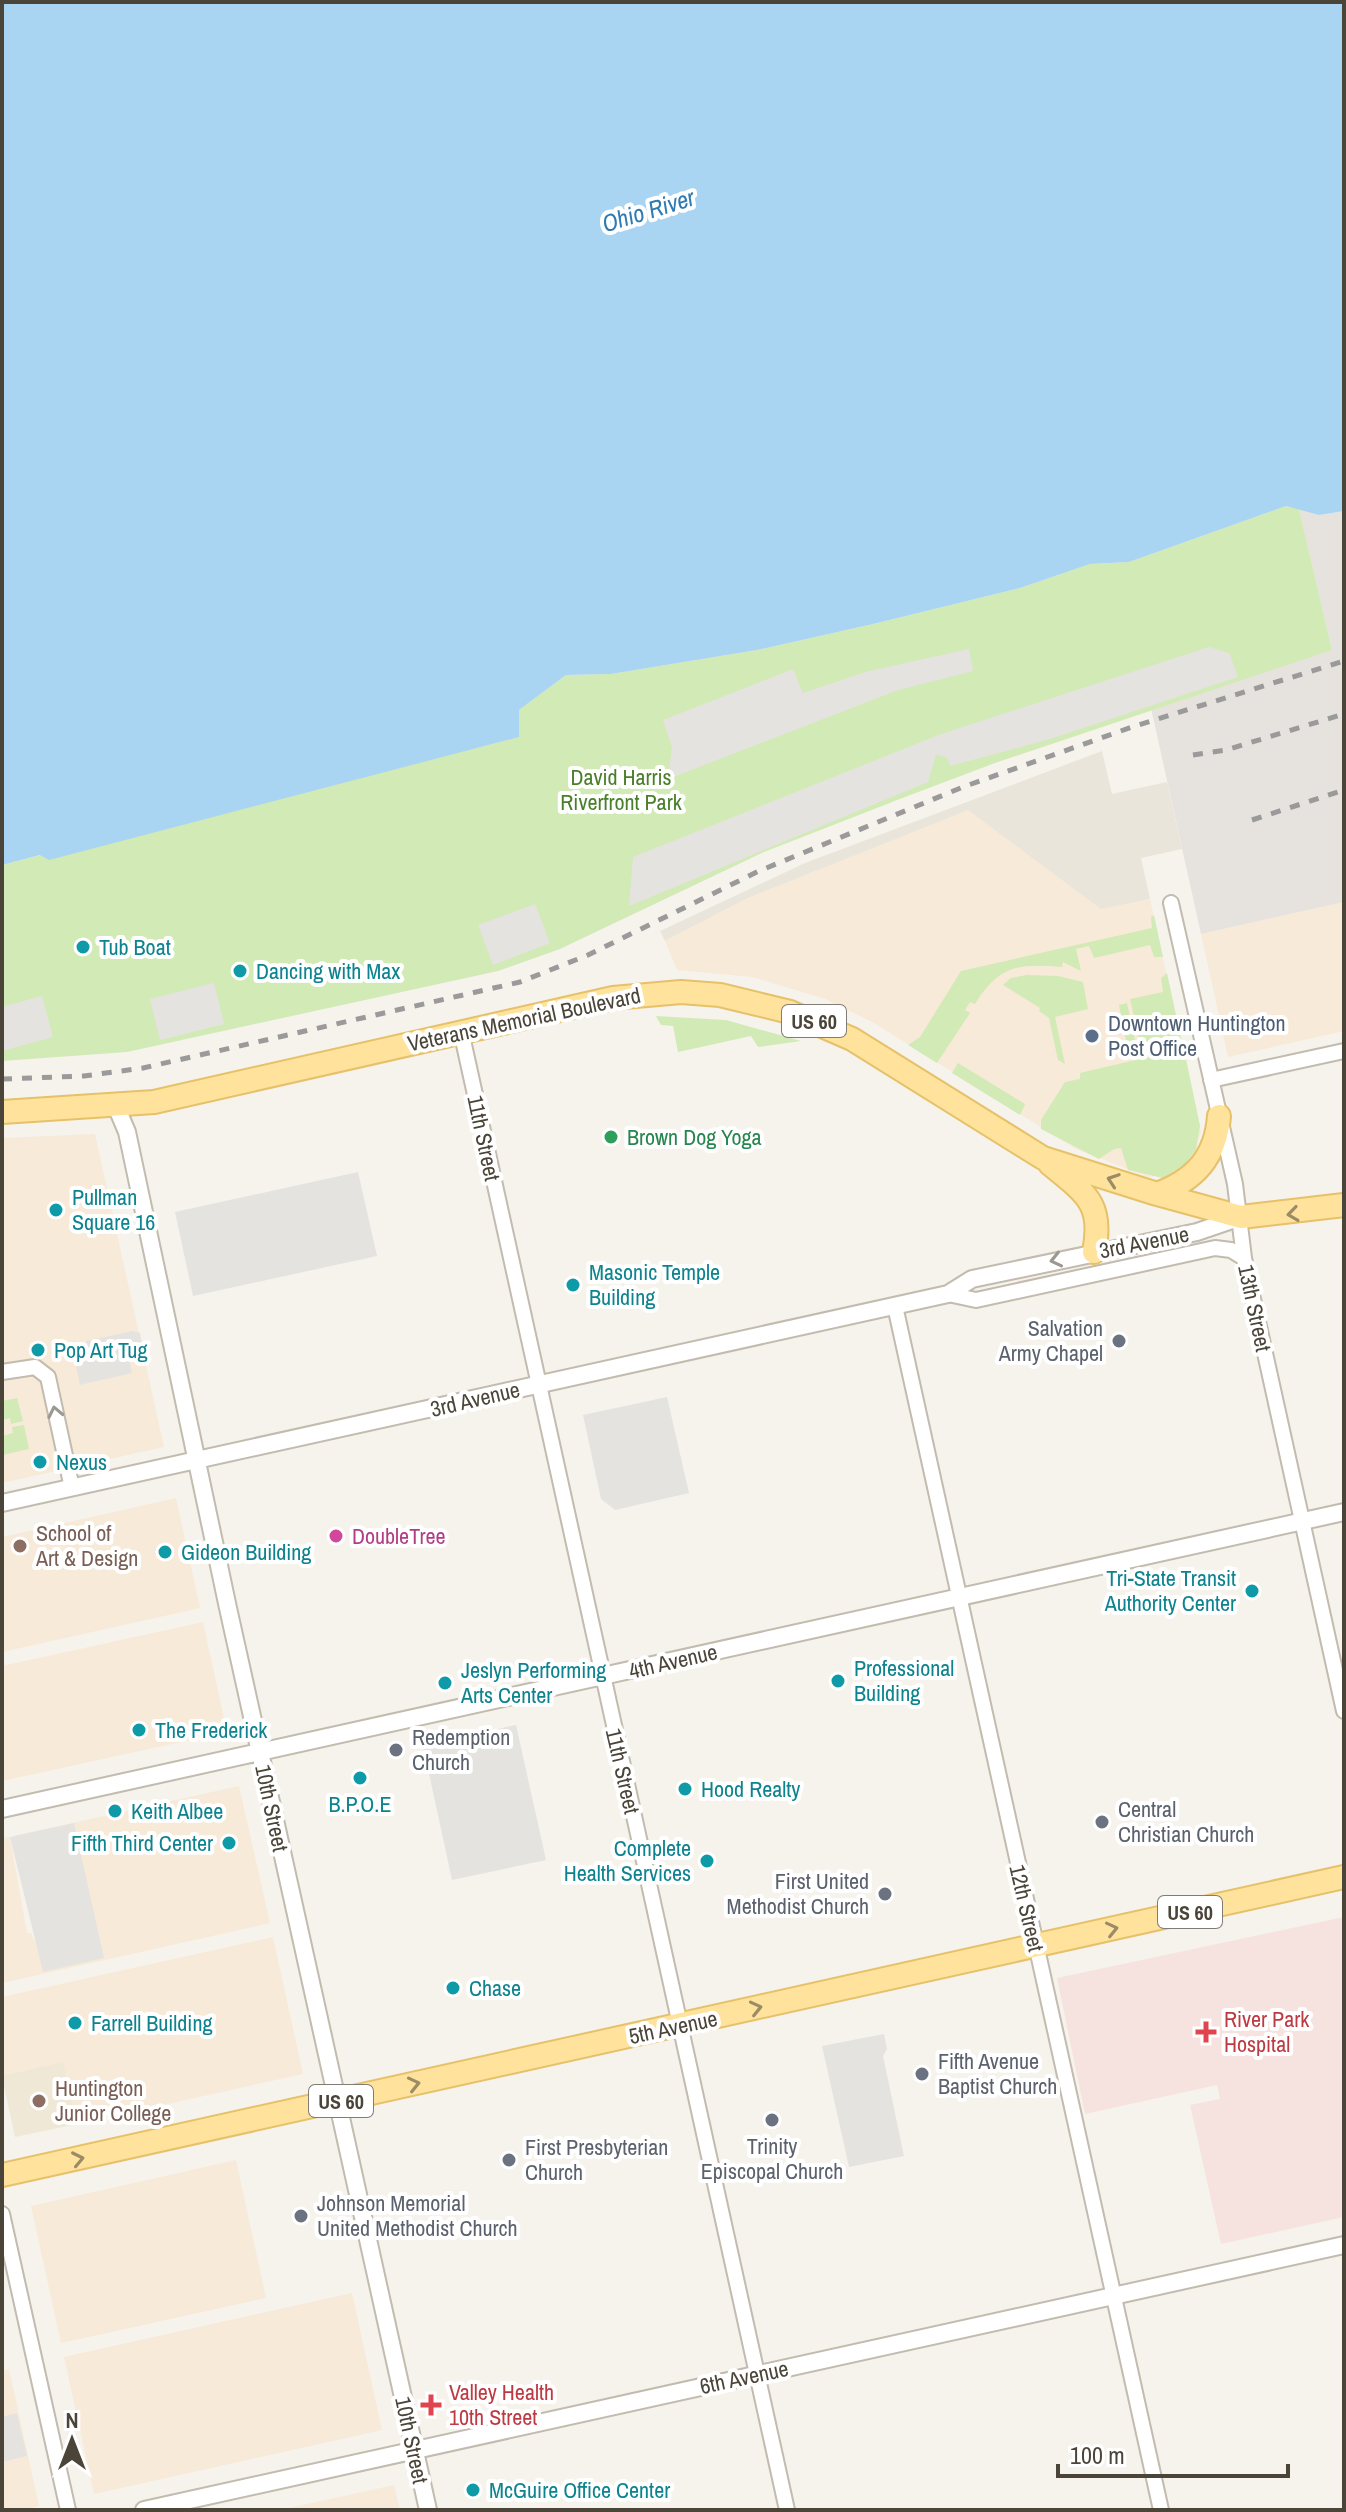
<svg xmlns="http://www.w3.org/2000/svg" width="1346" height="2512" font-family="'Archivo Narrow',sans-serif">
  <rect width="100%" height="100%" fill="#f6f3ec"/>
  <path fill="#eae5da" d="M1102,751L1112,794L1167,782L1182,849L1141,858L1150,899L1101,910L968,811L748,898L665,941L660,931L805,863Z"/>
  <path fill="#f7ead8" d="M968,810L1101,909L1150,899L1201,1132L1195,1153L1174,1173L1148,1177L1076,1149L874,1023L825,999L752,977L677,970L665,941L748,898Z
    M1344,902V1031L1228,1057L1201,934Z
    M95,1134L164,1447L2,1483V1138Z
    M176,1498L200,1608L2,1652V1537Z
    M203,1622L227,1732L2,1781V1666Z
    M239,1786L270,1923L2,1983V1838L10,1837L27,1933H31L37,1946L14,1836Z
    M273,1937L303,2074L77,2124L63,2063L2,2076V1997Z
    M236,2160L266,2298L61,2343L31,2206Z
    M352,2293L382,2430L94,2494L64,2357Z
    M9,2369L39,2506L21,2510H2V2371Z
    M394,2485L400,2510H280Z"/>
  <path fill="#e6e2dd" d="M1299,509L1319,515L1344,511V902L1201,934L1151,708L1332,650Z"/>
  <path fill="#efe8d6" d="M63,2062L77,2124L15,2137L2,2076Z"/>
  <path fill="#f6e3e0" d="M1344,1917V2217L1221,2244L1190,2105L1220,2099L1217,2085L1085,2114L1057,1978Z"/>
  <path fill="#d2eab5" d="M1286,506L1299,509L1332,650L995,763L905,797L764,852L560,949L498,971L127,1052L2,1061V865L41,855L49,859L518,737L519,710L566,675L611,674L757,650L873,624L1020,588L1090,564L1129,562Z
    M1154,915L1163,957H1154L1150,945L1094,958L1089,946L1076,949L1081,971L1063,962L1062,967C1017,963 999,966 975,1004L970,1002L965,1010L970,1013L937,1063L908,1045L920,1037L961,971L1152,928L1151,917Z
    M1167,973L1181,1038L1177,1045L1142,1052L1130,999L1163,992L1161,978Z
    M1027,975L1058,976L1083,982L1088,1009L1055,1017L1065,1064L1058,1060L1049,1018L1039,1011L1040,1008L1003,985L1011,978Z
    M1127,1003L1138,1054L1129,1056L1119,1005Z
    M656,1016L726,1020L801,1041L758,1047L751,1036L678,1052L673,1026L661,1025Z
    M1178,1050L1185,1054L1200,1126L1196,1149L1186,1163L1163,1178L1128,1170L1121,1148L1114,1149L1099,1159L1041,1129V1120L1065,1082L1080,1079V1073Z
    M958,1063L1025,1104L1020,1115L952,1073Z
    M17,1398L23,1421L11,1424L10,1418L2,1420V1401Z
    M24,1425L29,1449L2,1455V1436L13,1433L12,1427Z"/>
  <path fill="#e5e3e0" d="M1209,647L1229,653L1238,677L1050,739L950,766L947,757L936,755L928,782L629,906L633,857L941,734Z
    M969,649L973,671L898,690L668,779L672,747L663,720L793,669L803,693L865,672Z
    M535,904L550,943L493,965L478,925Z
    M214,983L224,1024L160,1040L150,999Z
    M42,996L53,1037L2,1051V1007Z
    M358,1172L377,1256L193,1296L175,1212Z
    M133,1331L140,1333L143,1350L128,1354L132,1373L80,1385L74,1356L88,1353L86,1341Z
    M667,1397L689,1493L615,1510L601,1499L583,1415Z
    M516,1725L546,1860L452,1880L423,1746Z
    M74,1823L104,1958L43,1972L10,1837Z
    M884,2034L887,2049L883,2056L904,2156L849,2167L822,2046Z
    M17,2413L27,2456L2,2462V2417Z"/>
  <path fill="#a9d4f2" d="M2,2H1344V511L1319,515L1286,506L1129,562L1090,564L1020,588L873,624L757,650L611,674L566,675L519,710V737L49,860L40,855L2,865Z"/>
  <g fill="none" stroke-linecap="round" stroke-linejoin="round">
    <defs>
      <path id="minor" d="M1171,903L1235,1184L1244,1258L1344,1711
        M461,1031L787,2510
        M1211,1080L1344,1051
        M948,1294L976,1300L1215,1248L1231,1250L1244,1258
        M895,1306L1161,2510
        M2,1372L35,1367L48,1377L72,1488
        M2,2214L68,2510"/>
      <path id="tertiary" d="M116,1106L127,1132L228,1608L428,2510
        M2,1503L948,1294L972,1279L1197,1232L1241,1217
        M2,1809L1344,1512
        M144,2510L1344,2245"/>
      <path id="primary" d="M2,1112L154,1102L613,998L681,992L720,995L790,1012L852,1039L1043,1158L1157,1194L1241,1217L1344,1205
        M1050,1164C1085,1193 1104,1203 1094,1252
        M1157,1194C1195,1180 1216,1157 1219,1116
        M2,2175L1344,1877"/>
    </defs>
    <use href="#minor" stroke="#c2bbae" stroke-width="18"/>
    <use href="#tertiary" stroke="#c2bbae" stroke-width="20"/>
    <use href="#primary" stroke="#e6c16a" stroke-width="26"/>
    <use href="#minor" stroke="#fff" stroke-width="14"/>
    <use href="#tertiary" stroke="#fff" stroke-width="16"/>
    <use href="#primary" stroke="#ffe39c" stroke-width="22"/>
    <path stroke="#9a9a9a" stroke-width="5" stroke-dasharray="10 10" stroke-linecap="butt" d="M1193,755L1226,750L1344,714
      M1252,820L1344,790
      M2,1079L84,1076L143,1068L520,982L588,955L759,871L963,787L1132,727L1344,661"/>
  </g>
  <defs><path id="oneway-chevron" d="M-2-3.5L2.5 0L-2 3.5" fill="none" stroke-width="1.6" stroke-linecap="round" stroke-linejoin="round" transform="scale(2)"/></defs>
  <g stroke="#9c8c66">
    <use href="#oneway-chevron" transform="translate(1113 1180) rotate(-161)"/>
    <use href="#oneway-chevron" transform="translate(1293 1214) rotate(172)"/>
    <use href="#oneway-chevron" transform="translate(1112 1929) rotate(-13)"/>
    <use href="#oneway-chevron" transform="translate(756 2008) rotate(-13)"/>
    <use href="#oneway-chevron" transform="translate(414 2084) rotate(-13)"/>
    <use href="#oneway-chevron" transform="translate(78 2159) rotate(-12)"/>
  </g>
  <g stroke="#9c9892">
    <use href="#oneway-chevron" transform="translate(1056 1260) rotate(167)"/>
    <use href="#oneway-chevron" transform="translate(55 1412) rotate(-102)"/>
  </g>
  <g fill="#0f9aa8" stroke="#fff" stroke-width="3">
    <circle cx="83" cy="947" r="8"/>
    <circle cx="240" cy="971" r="8"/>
    <circle cx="56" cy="1210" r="8"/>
    <circle cx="573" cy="1285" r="8"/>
    <circle cx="38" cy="1350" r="8"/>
    <circle cx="40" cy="1462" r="8"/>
    <circle cx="165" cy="1552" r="8"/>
    <circle cx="1252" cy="1591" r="8"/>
    <circle cx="838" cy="1681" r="8"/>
    <circle cx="445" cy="1683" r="8"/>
    <circle cx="139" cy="1730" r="8"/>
    <circle cx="360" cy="1778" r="8"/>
    <circle cx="685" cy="1789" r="8"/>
    <circle cx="115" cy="1811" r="8"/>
    <circle cx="229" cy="1843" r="8"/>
    <circle cx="707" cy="1861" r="8"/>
    <circle cx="453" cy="1988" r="8"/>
    <circle cx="75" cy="2023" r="8"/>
    <circle cx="473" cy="2490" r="8"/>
  </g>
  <circle fill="#5c6f8a" stroke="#fff" stroke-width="3" cx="1092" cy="1036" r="8"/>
  <circle fill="#2e9e5b" stroke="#fff" stroke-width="3" cx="611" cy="1137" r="8"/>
  <g fill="#6b7280" stroke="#fff" stroke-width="3">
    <circle cx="1119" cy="1341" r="8"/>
    <circle cx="396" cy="1750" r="8"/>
    <circle cx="1102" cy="1822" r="8"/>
    <circle cx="885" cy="1894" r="8"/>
    <circle cx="922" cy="2074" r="8"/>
    <circle cx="772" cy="2120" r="8"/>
    <circle cx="509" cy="2160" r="8"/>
    <circle cx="301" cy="2216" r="8"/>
  </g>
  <circle fill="#d1479c" stroke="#fff" stroke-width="3" cx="336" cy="1536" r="8"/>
  <g fill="#8d6e63" stroke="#fff" stroke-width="3">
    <circle cx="20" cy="1546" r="8"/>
    <circle cx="39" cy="2101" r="8"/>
  </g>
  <g fill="#e0444e" stroke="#fff" stroke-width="3">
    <path d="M1202 2020h8v8h8v8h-8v8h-8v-8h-8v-8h8z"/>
    <path d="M427 2393h8v8h8v8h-8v8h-8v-8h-8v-8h8z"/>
  </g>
  <g text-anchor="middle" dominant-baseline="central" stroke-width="8" stroke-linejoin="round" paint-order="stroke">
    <g fill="#fff" stroke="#817c74" stroke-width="2">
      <rect x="782" y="1005" width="64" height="32" rx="6"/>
      <rect x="1158" y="1896" width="64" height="32" rx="6"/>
      <rect x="309" y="2085" width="64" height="32" rx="6"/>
    </g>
    <g font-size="20" font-weight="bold" fill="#4b4439">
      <text x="814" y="1021">US 60</text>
      <text x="1190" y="1912">US 60</text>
      <text x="341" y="2101">US 60</text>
    </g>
    <g font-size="22" fill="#4a7f2a" stroke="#fff">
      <text x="621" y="777">David Harris<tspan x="621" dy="25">Riverfront Park</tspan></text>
    </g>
    <g font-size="22" fill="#0d838f" stroke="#fff" text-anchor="start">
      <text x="99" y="947">Tub Boat</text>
      <text x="256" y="971">Dancing with Max</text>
      <text x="72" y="1197">Pullman<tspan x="72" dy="25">Square 16</tspan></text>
      <text x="589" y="1272">Masonic Temple<tspan x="589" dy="25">Building</tspan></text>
      <text x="54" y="1350">Pop Art Tug</text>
      <text x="56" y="1462">Nexus</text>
      <text x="181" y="1552">Gideon Building</text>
      <text x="1236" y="1578" text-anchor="end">Tri-State Transit<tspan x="1236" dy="25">Authority Center</tspan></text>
      <text x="854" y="1668">Professional<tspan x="854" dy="25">Building</tspan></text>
      <text x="461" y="1670">Jeslyn Performing<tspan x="461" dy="25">Arts Center</tspan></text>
      <text x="155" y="1730">The Frederick</text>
      <text x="701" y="1789">Hood Realty</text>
      <text x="360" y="1804" text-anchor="middle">B.P.O.E</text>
      <text x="131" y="1811">Keith Albee</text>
      <text x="213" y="1843" text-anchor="end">Fifth Third Center</text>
      <text x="691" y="1848" text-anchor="end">Complete<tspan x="691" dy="25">Health Services</tspan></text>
      <text x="469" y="1988">Chase</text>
      <text x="91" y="2023">Farrell Building</text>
      <text x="489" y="2490">McGuire Office Center</text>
    </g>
    <g font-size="22" fill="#4b4439" stroke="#fff">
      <text transform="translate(524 1019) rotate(-12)">Veterans Memorial Boulevard</text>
      <text transform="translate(484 1138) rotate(78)">11th Street</text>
      <text transform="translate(1144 1242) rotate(-11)">3rd Avenue</text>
      <text transform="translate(1255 1308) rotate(78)">13th Street</text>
      <text transform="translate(475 1399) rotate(-13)">3rd Avenue</text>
      <text transform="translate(673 1661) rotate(-13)">4th Avenue</text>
      <text transform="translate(623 1771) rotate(77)">11th Street</text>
      <text transform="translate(272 1808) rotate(78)">10th Street</text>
      <text transform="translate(1027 1908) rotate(77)">12th Street</text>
      <text transform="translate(673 2027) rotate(-12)">5th Avenue</text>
      <text transform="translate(744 2377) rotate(-12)">6th Avenue</text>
      <text transform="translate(412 2440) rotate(78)">10th Street</text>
    </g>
    <g font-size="22" fill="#4e5e75" stroke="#fff" text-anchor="start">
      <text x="1108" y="1023">Downtown Huntington<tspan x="1108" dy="25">Post Office</tspan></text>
    </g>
    <g font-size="22" fill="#27864d" stroke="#fff" text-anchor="start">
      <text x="627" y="1137">Brown Dog Yoga</text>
    </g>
    <g font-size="22" fill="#5b616d" stroke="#fff" text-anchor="start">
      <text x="1103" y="1328" text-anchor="end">Salvation<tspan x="1103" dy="25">Army Chapel</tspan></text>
      <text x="412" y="1737">Redemption<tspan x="412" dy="25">Church</tspan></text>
      <text x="1118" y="1809">Central<tspan x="1118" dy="25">Christian Church</tspan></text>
      <text x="869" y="1881" text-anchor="end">First United<tspan x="869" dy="25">Methodist Church</tspan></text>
      <text x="938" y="2061">Fifth Avenue<tspan x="938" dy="25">Baptist Church</tspan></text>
      <text x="772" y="2146" text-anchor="middle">Trinity<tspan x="772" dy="25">Episcopal Church</tspan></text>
      <text x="525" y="2147">First Presbyterian<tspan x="525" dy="25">Church</tspan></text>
      <text x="317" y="2203">Johnson Memorial<tspan x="317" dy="25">United Methodist Church</tspan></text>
    </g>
    <g font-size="22" fill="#785e54" stroke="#fff" text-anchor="start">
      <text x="36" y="1533">School of<tspan x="36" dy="25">Art &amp; Design</tspan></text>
      <text x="55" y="2088">Huntington<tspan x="55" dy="25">Junior College</tspan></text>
    </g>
    <g font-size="22" fill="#b23c85" stroke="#fff" text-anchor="start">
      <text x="352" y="1536">DoubleTree</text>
    </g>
    <g font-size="22" fill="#be3a42" stroke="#fff" text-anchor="start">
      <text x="1224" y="2019">River Park<tspan x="1224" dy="25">Hospital</tspan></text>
      <text x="449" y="2392">Valley Health<tspan x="449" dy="25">10th Street</tspan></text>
    </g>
    <g font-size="24" font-style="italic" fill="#2e7ab2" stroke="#fff">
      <text transform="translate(648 210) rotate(-17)">Ohio River</text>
    </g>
  </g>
  <rect width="1346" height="2512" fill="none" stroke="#4b4439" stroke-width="8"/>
  <g transform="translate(72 2440)" stroke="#ffffff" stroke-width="6" paint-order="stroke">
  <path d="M0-6L14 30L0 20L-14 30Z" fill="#4b4439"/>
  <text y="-12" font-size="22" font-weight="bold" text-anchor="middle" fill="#4b4439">N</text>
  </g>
  <path d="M1058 2464v12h230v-12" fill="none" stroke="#4b4439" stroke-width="4"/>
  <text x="1070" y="2464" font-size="24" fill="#4b4439" stroke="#ffffff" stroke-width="6" paint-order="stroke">100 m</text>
</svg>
